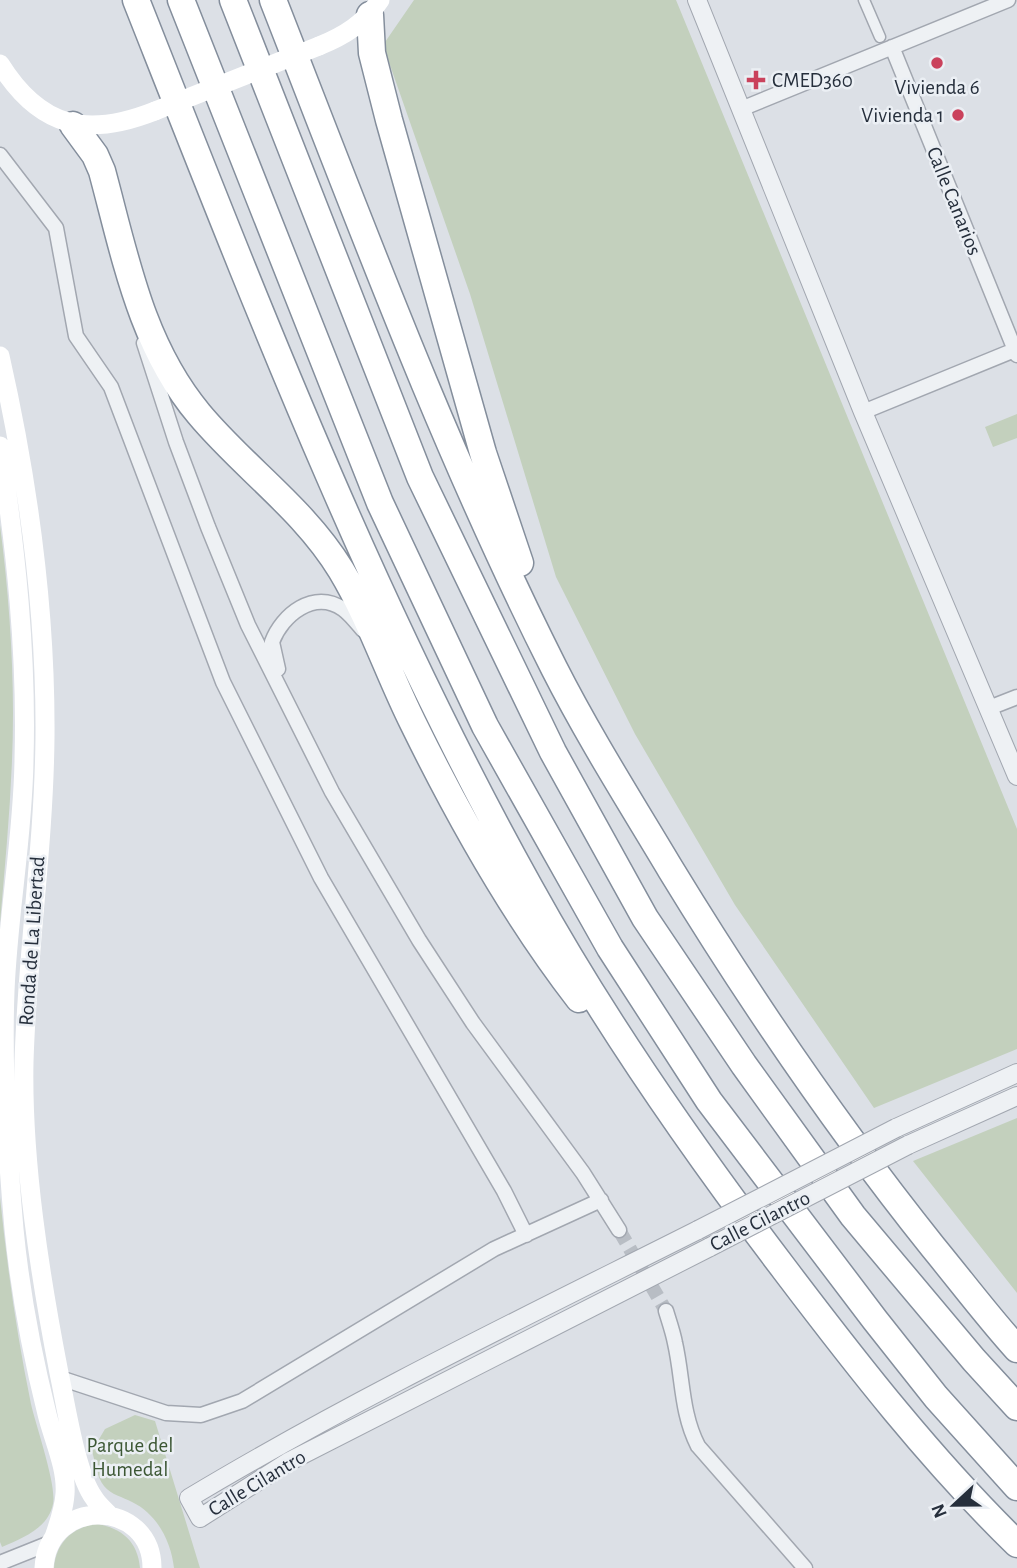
<svg xmlns="http://www.w3.org/2000/svg" width="1017" height="1568" font-family="'Alegreya Sans',sans-serif">
  <rect width="100%" height="100%" fill="#dce0e6"/>
  <path fill="#c3d0bd" d="M414,0H676L1017,829V1049L874,1108L735,905L635,734L556,577L470,294L383,45Z
    M1017,414V438L993,447L985,427Z
    M0,525C8,587 13,651 13,713C13,783 6,853 0,923Z
    M1017,1118V1293L913,1161Z
    M0,1197C7,1267 17,1336 31,1404C36,1426 57,1486 53,1504C48,1529 22,1538 2,1547L0,1542Z
    M135,1415L155,1421L200,1568H174C171,1541 157,1514 132,1502C123,1497 111,1495 104,1486C97,1478 95,1461 92,1451L105,1429Z
    M97,1524C122,1528 138,1542 140,1568H54C56,1543 72,1527 97,1524Z"/>
  <g fill="none" stroke-linecap="round" stroke-linejoin="round">
    <path stroke="#b8bdc4" stroke-width="14" stroke-dasharray="14 7" stroke-linecap="butt" d="M619,1230L666,1311"/>
    <defs>
      <path id="pedestrian" d="M864,0L880,37"/>
      <path id="minor" d="M892,47L1017,355
        M741,109L1008,0
        M0,155L56,228L76,336L111,387L223,682L321,878L504,1191L526,1235
        M144,343L176,442L208,527L248,625L332,792L419,940L473,1023L583,1173L619,1230
        M863,412L1017,349
        M278,669L272,642C282,615 314,589 343,609C350,614 357,623 363,630
        M989,708L1017,697
        M666,1311C669,1321 673,1332 675,1343C683,1378 681,1413 698,1446L805,1568
        M60,1378L166,1413L201,1415L242,1401L494,1249L601,1200
        M0,1563L50,1543"/>
      <path id="tertiary" d="M697,0L863,412L1017,776
        M896,1128L1017,1073
        M908,1145L1017,1096
        M698,1230C527,1316 354,1399 189,1498L200,1518L288,1462L710,1247"/>
      <path id="motorway" d="M136,0C255,301 372,605 530,888C604,1022 692,1148 785,1270C857,1365 931,1460 1017,1544
        M181,0L380,503L485,726L610,948L709,1101L875,1320L936,1397L1017,1487
        M233,0L420,477L553,752L645,918L744,1065L853,1216L974,1360L1017,1407
        M273,0C361,225 445,452 554,668C589,737 631,803 671,870C751,1001 837,1127 933,1247C961,1281 988,1317 1017,1349
        M370,15L372,53L389,120L483,453L520,563
        M73,125L95,155L102,171C125,256 141,345 199,414C244,468 304,509 341,570C370,618 388,673 413,723C460,819 514,915 579,999"/>
    </defs>
    <use href="#pedestrian" stroke="#a2a7b0" stroke-width="13"/>
    <use href="#minor" stroke="#a2a7b0" stroke-width="17"/>
    <use href="#tertiary" stroke="#a2a7b0" stroke-width="20"/>
    <use href="#motorway" stroke="#848e9c" stroke-width="29"/>
    <use href="#pedestrian" stroke="#eef1f4" stroke-width="10"/>
    <use href="#minor" stroke="#eef1f4" stroke-width="14"/>
    <use href="#tertiary" stroke="#eef1f4" stroke-width="18"/>
    <path stroke="#fff" stroke-width="19" d="M319,46C344,36 365,23 380,0
      M0,64C40,128 87,138 155,111
      M0,356C28,480 46,609 45,737C44,846 27,954 24,1062C22,1162 40,1275 59,1373C66,1405 76,1474 94,1498C98,1505 105,1510 110,1516
      M0,446C16,550 27,654 24,760C23,837 8,914 5,991C2,1071 7,1150 14,1229C20,1291 32,1354 47,1414C53,1439 67,1468 65,1494C64,1509 59,1523 54,1537
      M44,1568C48,1496 152,1499 152,1568"/>
    <use href="#motorway" stroke="#fff" stroke-width="26"/>
    <defs>
      <path id="tertiary-bridge" d="M698,1230L896,1128
        M710,1247L908,1145"/>
    </defs>
    <use href="#tertiary-bridge" stroke="#a2a7b0" stroke-width="20" stroke-linecap="butt"/>
    <use href="#tertiary-bridge" stroke="#eef1f4" stroke-width="18"/>
    <path stroke="#fff" stroke-width="19" d="M155,111L319,46"/>
  </g>
  <g fill="#ca425c" stroke="#ebeff4" stroke-width="2.5">
    <circle cx="937" cy="63" r="7"/>
    <path d="M752.5 69.5h7v7h7v7h-7v7h-7v-7h-7v-7h7z"/>
    <circle cx="958" cy="115" r="7"/>
  </g>
  <g text-anchor="middle" dominant-baseline="central" stroke-width="5" stroke-linejoin="round" paint-order="stroke">
    <g font-size="21" fill="#262f3c" stroke="#ebeff4" text-anchor="start">
      <text x="772" y="80">CMED360</text>
      <text x="937" y="87" text-anchor="middle">Vivienda 6</text>
      <text x="944" y="115" text-anchor="end">Vivienda 1</text>
    </g>
    <g font-size="21" fill="#262f3c" stroke="#ebeff4">
      <text transform="translate(954 201) rotate(68)">Calle Canarios</text>
      <text transform="translate(32 941) rotate(-86)">Ronda de La Libertad</text>
      <text transform="translate(760 1221) rotate(-27)">Calle Cilantro</text>
      <text transform="translate(257 1483) rotate(-31)">Calle Cilantro</text>
    </g>
    <g font-size="21" fill="#3c5734" stroke="#ebeff4">
      <text x="130" y="1445">Parque del<tspan x="130" dy="24">Humedal</tspan></text>
    </g>
  </g>
  <g transform="translate(954 1505) rotate(248)" stroke="#ebeff4" stroke-width="5" paint-order="stroke">
  <path d="M0-5L12 26L0 18L-12 26Z" fill="#262f3c"/>
  <text y="-10" font-size="19" font-weight="bold" text-anchor="middle" fill="#262f3c">N</text>
  </g>
</svg>
